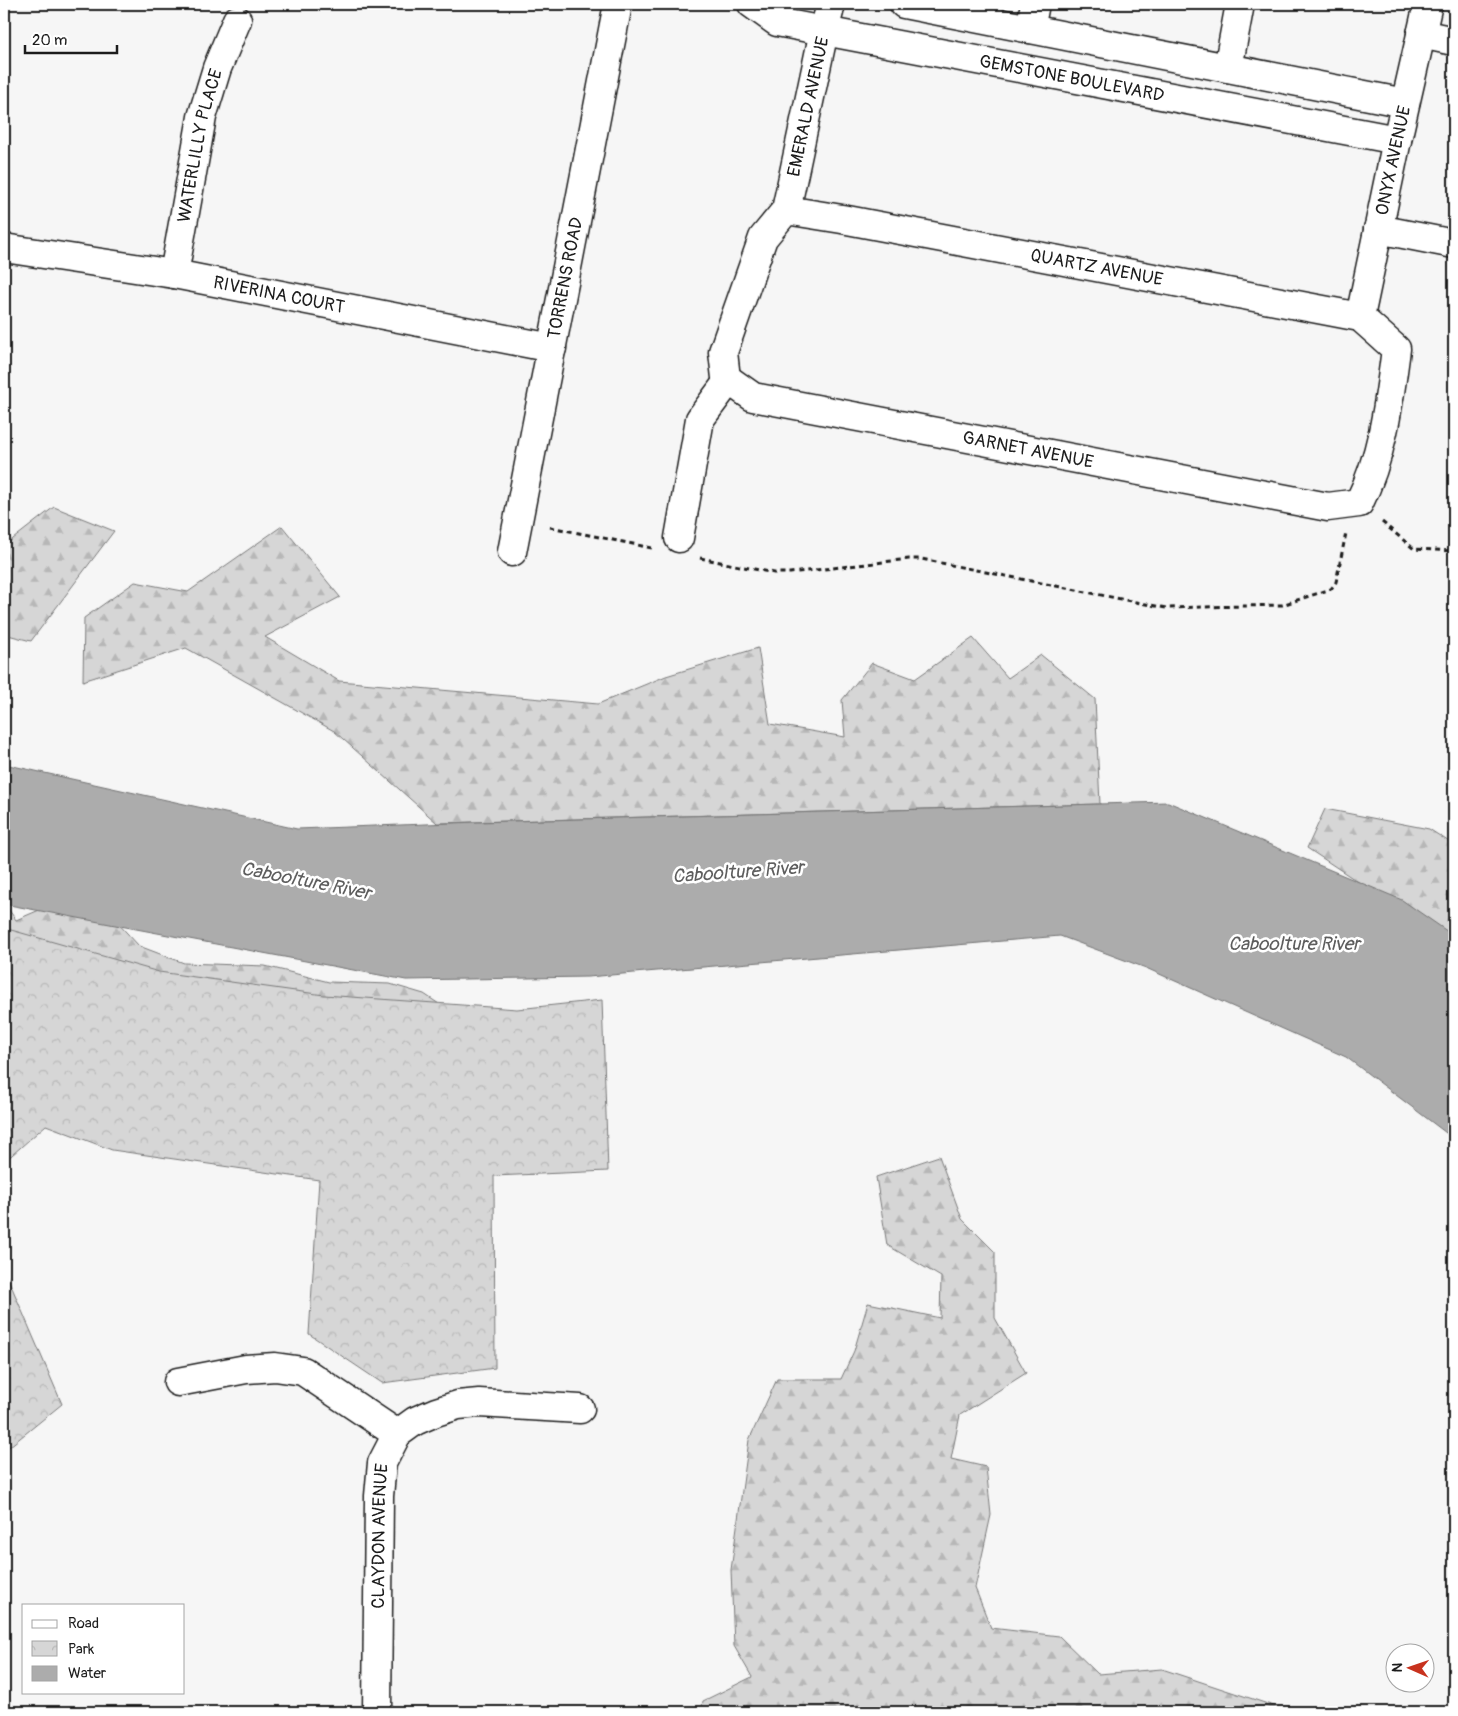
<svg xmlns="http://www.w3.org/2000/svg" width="1458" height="1716" font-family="Pangolin,sans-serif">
  <defs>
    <pattern id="forest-firs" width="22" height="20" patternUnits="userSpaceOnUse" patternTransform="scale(1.25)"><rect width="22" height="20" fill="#d6d6d6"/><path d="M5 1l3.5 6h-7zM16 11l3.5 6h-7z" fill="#b7b7b7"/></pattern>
    <pattern id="park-crowns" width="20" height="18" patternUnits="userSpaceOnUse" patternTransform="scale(1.25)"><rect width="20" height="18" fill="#d6d6d6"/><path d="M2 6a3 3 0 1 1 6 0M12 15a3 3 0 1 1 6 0" fill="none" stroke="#b7b7b7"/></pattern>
  </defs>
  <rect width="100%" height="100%" fill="#f6f6f6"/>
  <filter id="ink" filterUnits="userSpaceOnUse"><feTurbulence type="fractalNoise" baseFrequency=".02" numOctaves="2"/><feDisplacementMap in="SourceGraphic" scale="10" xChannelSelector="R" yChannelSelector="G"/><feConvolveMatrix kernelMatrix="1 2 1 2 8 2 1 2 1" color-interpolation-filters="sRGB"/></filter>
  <g filter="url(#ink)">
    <path fill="url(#forest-firs)" stroke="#797979" d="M54,507L114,531L31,641L4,634V546Z
      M282,526L340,597L265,637L339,681L598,704L666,676L758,648L770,724L845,737L842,700L872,663L915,679L973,638L1008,678L1041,655L1095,699L1100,804L437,823L334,731L186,648L83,681L84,618L135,582L188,592Z
      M1325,809L1429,829L1454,845V945L1307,848Z
      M4,903L16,920L51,905L103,907L139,946L184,963L265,966L329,982L390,984L424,994L504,1047L4,1095Z
      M939,1156L962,1219L995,1252V1318L1026,1373L960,1415L951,1459L986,1467L991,1515L975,1588L991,1628L1059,1636L1098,1674L1162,1669L1292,1712H701L703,1701L752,1677L734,1646L731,1570L749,1440L777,1379H841L854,1351L868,1303L940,1318L941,1277L887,1245L876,1177Z"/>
    <path fill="url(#park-crowns)" stroke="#797979" d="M4,928L159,972L324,995L517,1009L602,1000L608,1171L494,1176L495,1368L382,1383L309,1334L319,1180L112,1150L46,1125L4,1162Z
      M4,1269L62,1404L4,1451Z"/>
    <path fill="#acacac" stroke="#727272" d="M4,764L297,829L477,822L1168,802L1402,900L1454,936V1139L1346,1057L1146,968L1060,936L588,977L406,980L4,904Z"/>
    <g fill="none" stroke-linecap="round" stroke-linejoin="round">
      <defs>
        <g id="minor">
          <path id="s1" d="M752,4L777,22L1397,140"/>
          <path d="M904,4L1405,103"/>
          <path d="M1030,29L1035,4"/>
          <path d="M1421,34L1454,41"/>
          <path d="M1228,68L1240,4"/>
          <path id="s2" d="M786,210L842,219L1360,317L1396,349C1389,402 1383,455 1359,503L1328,507L753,397L726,378L723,352L763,238L786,210L824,31L831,4"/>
          <path d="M1378,229L1454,244"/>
          <path id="s3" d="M4,248L174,274L552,348"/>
          <path id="s4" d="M174,274L202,117L217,68L237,20"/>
          <path id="s5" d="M1360,317L1397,140L1428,4"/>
          <path d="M679,538L700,419L729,380"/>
          <path id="s6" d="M512,552L618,4"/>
          <path d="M178,1382L246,1369L275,1367L303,1371L397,1434"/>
          <path id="s7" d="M377,1712L379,1496L382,1463L397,1434L415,1421L436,1412L458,1405L479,1403L580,1409"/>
        </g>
      </defs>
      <use href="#minor" stroke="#1c1c1c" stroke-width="31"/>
      <path stroke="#1c1c1c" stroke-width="3" stroke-dasharray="5 4" stroke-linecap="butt" d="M1382,522L1414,549L1454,551
        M550,527L652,548
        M700,558L774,573H790L909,559H921L1166,608L1282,605L1331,589L1336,582L1346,533"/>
      <use href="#minor" stroke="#fff" stroke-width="28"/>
    </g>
  </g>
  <g text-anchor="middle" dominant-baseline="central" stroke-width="5" stroke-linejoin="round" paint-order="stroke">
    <g font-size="18" fill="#1c1c1c" stroke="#fff">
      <text stroke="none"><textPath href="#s1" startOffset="331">GEMSTONE BOULEVARD</textPath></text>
      <text stroke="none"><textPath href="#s2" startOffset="1730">EMERALD AVENUE</textPath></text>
      <text stroke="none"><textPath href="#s4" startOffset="131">WATERLILLY PLACE</textPath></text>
      <text stroke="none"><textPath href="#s5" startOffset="160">ONYX AVENUE</textPath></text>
      <text stroke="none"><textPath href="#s2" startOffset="316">QUARTZ AVENUE</textPath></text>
      <text stroke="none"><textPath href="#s6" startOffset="279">TORRENS ROAD</textPath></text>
      <text stroke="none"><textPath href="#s3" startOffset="279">RIVERINA COURT</textPath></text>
      <text transform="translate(1028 450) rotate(11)">GARNET AVENUE</text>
      <text stroke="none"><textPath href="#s7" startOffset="176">CLAYDON AVENUE</textPath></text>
    </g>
    <g font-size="19" font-style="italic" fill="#5d5d5d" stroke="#fff">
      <text transform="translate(738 872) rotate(-4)">Caboolture River</text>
      <text transform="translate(306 881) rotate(11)">Caboolture River</text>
      <text x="1294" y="944">Caboolture River</text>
    </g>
  </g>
  <rect width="1458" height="1716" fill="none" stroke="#fff" stroke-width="20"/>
  <rect x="10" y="10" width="1438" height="1696" fill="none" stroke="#1c1c1c" stroke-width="2" filter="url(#ink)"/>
  <rect x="22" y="1604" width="162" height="90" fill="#ffffff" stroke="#a4a4a4"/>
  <rect x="32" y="1620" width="25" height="8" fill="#ffffff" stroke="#a4a4a4"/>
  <text x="68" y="1628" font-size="15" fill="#1c1c1c">Road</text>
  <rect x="32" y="1641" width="25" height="15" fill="url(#park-crowns)" stroke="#a4a4a4"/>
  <text x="68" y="1654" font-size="15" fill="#1c1c1c">Park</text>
  <rect x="32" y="1666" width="25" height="15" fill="#acacac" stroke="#a4a4a4"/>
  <text x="68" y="1678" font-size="15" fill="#1c1c1c">Water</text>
  <g transform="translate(1410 1668) rotate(272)"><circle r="24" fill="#ffffff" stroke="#a4a4a4"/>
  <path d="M0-4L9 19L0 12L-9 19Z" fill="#c8321e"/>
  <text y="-8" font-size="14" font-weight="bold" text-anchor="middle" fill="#1c1c1c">N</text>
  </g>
  <path d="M25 45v8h92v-8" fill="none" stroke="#1c1c1c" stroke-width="2.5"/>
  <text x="32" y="45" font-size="15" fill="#1c1c1c" stroke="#ffffff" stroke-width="4" paint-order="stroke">20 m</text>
</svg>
